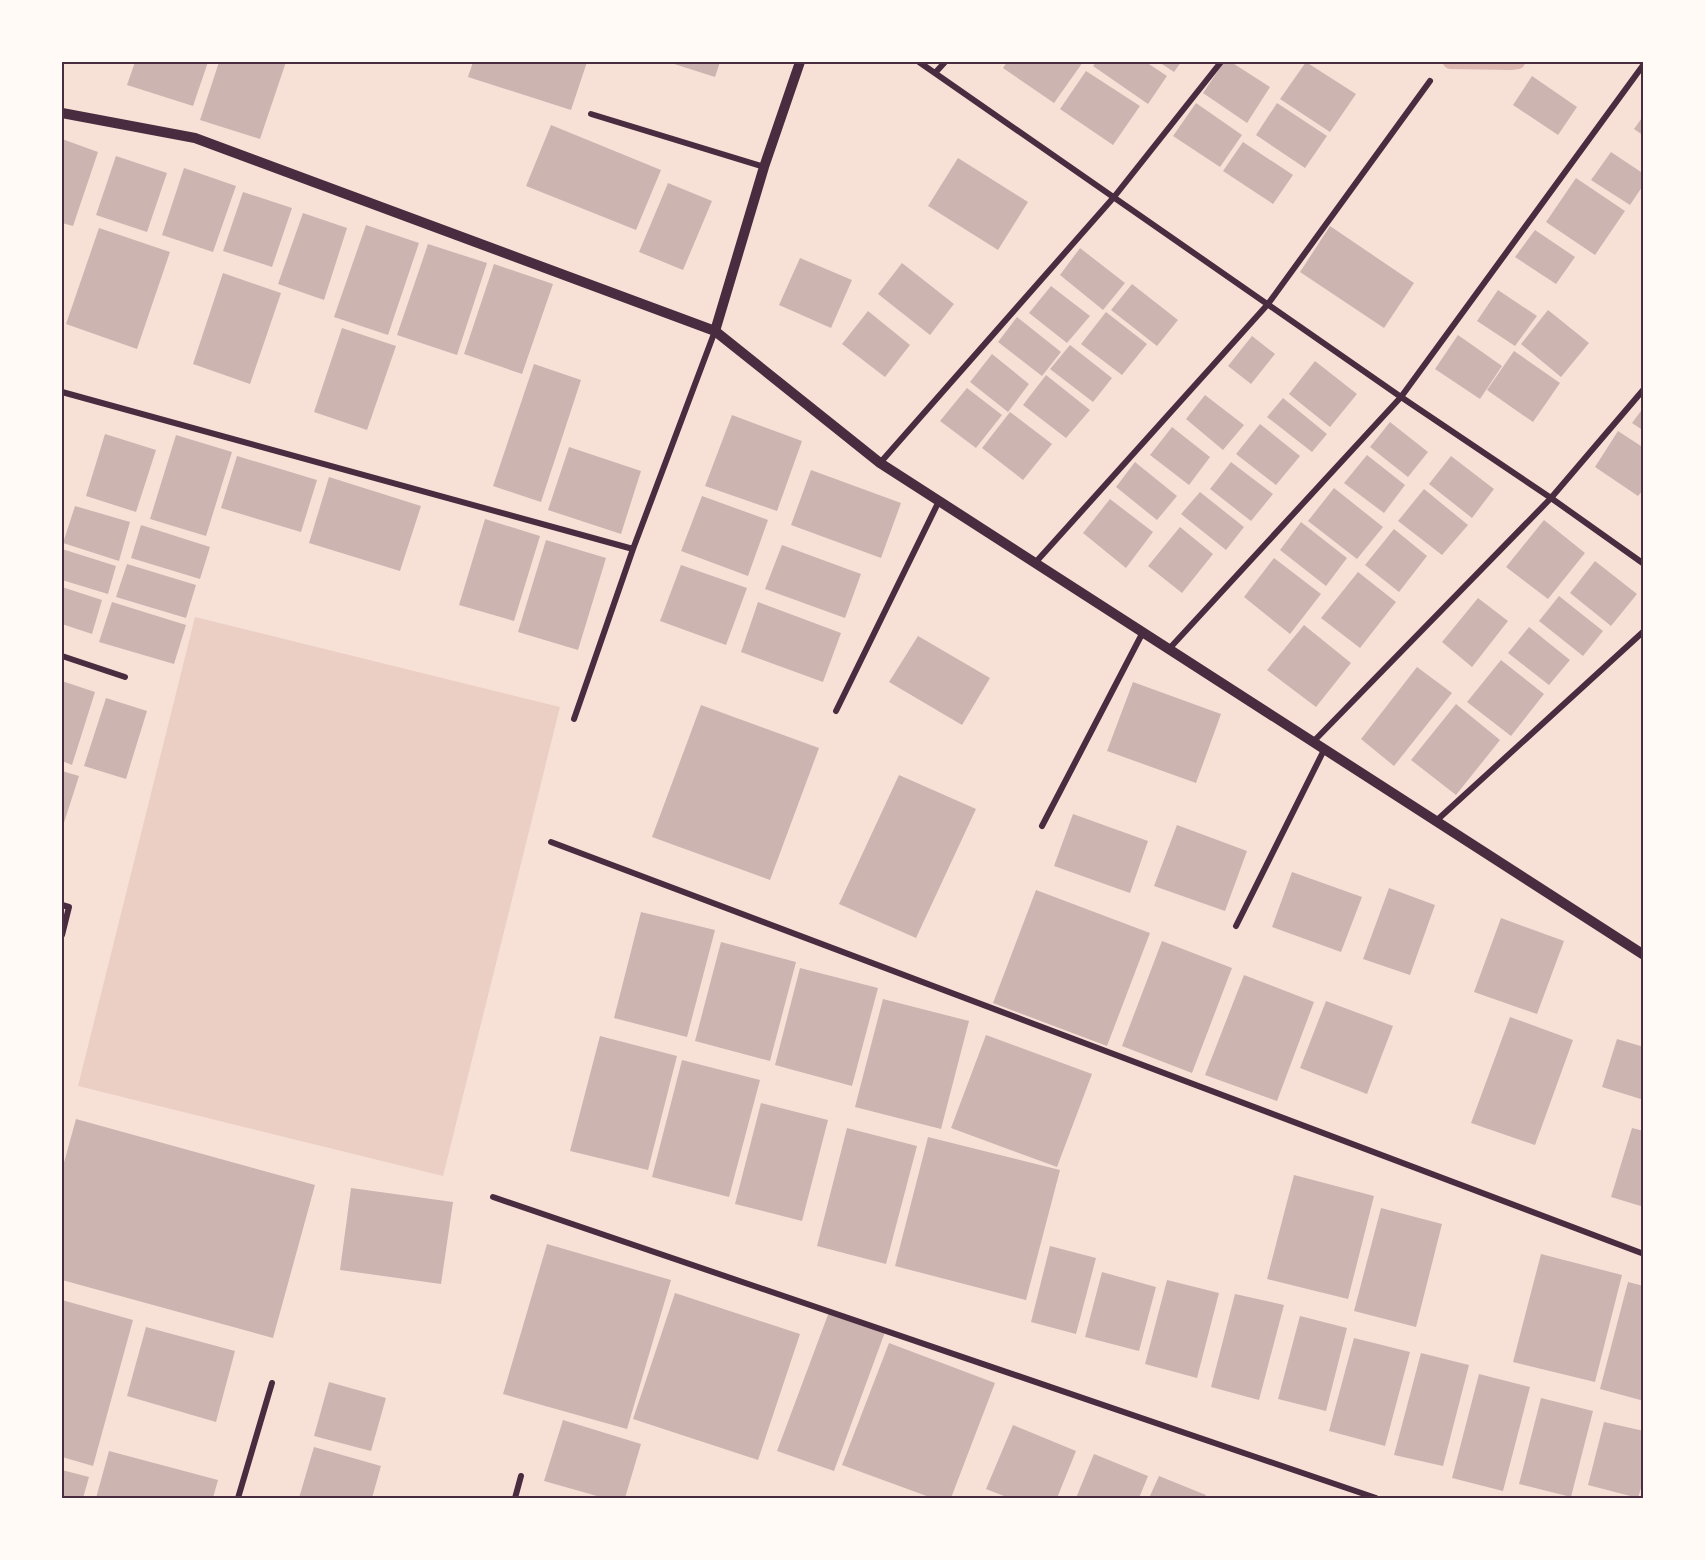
<svg xmlns="http://www.w3.org/2000/svg" width="1705" height="1560" font-family="'Exo 2',sans-serif">
  <rect width="100%" height="100%" fill="#f7e1d7"/>
  <path fill="#ebcfc5" d="M195,617L560,707L443,1176L78,1086Z"/>
  <g fill="none" stroke-linecap="round" stroke-linejoin="round">
    <path stroke="#dcb8b0" stroke-width="14" d="M1450,62L1511,63L1518,62"/>
  </g>
  <path fill="#ccb4b1" d="M135,62H208L193,106L127,85Z
    M219,62H286L260,139L200,120Z
    M473,62H587L571,110L468,77Z
    M668,62H720L715,77Z
    M1007,62H1083L1054,103L1003,68Z
    M1096,62H1146L1167,76L1148,104L1093,66Z
    M1159,62H1181L1174,72Z
    M1224,62H1231L1270,87L1247,123L1203,93Z
    M1306,62L1356,94L1330,132L1280,99Z
    M1086,71L1140,106L1113,145L1060,109Z
    M1532,76L1577,107L1558,135L1513,105Z
    M1196,103L1242,135L1220,167L1173,136Z
    M1277,103L1327,136L1305,168L1256,135Z
    M1644,115V136L1634,129Z
    M551,125L661,170L636,230L526,186Z
    M62,139L98,152L73,226L62,223Z
    M1243,142L1293,175L1273,204L1223,171Z
    M1611,152L1644,174V184L1630,205L1591,180Z
    M116,156L167,173L147,232L96,215Z
    M958,158L1028,202L998,250L928,206Z
    M184,168L236,186L213,252L162,235Z
    M1576,178L1625,211L1595,255L1546,222Z
    M668,183L712,201L683,270L639,252Z
    M243,192L292,208L272,267L223,251Z
    M303,213L347,228L324,300L278,284Z
    M366,225L419,243L388,335L334,317Z
    M1330,226L1414,283L1384,328L1300,272Z
    M99,228L170,252L137,349L66,324Z
    M1535,230L1575,257L1556,284L1515,257Z
    M428,244L487,263L457,355L397,335Z
    M1080,248L1125,283L1103,310L1060,275Z
    M800,258L852,280L831,328L779,305Z
    M902,263L954,304L930,335L878,294Z
    M494,264L553,284L522,374L464,354Z
    M223,273L281,293L250,384L193,364Z
    M1132,284L1178,320L1157,346L1111,310Z
    M1051,286L1090,316L1067,343L1029,313Z
    M1498,290L1537,316L1515,346L1477,321Z
    M1548,310L1589,343L1561,377L1521,344Z
    M868,311L910,345L885,377L842,344Z
    M1106,312L1147,344L1122,375L1081,344Z
    M1017,317L1061,352L1042,376L998,342Z
    M342,328L396,346L367,430L314,412Z
    M1458,335L1502,366L1480,399L1435,369Z
    M1252,336L1275,354L1251,384L1228,366Z
    M1070,345L1112,378L1093,402L1050,369Z
    M1514,351L1560,383L1533,422L1487,390Z
    M992,354L1029,384L1008,412L970,382Z
    M1315,361L1357,394L1330,427L1289,394Z
    M534,364L581,380L541,502L493,486Z
    M1046,375L1090,410L1066,438L1023,405Z
    M967,388L1002,415L976,448L940,421Z
    M1205,395L1244,425L1223,450L1186,419Z
    M1283,398L1327,434L1312,452L1267,417Z
    M1644,407V431L1632,423Z
    M1010,412L1052,444L1023,480L982,448Z
    M732,415L802,441L777,511L705,486Z
    M1390,422L1428,452L1408,477L1370,447Z
    M1260,424L1300,456L1276,485L1236,454Z
    M1172,427L1210,457L1189,485L1150,455Z
    M1618,431L1644,448V489L1638,496L1595,467Z
    M105,434L156,450L136,512L86,496Z
    M176,435L232,452L206,536L150,519Z
    M569,447L641,471L621,534L548,510Z
    M1367,455L1405,485L1384,513L1344,483Z
    M237,456L317,480L301,532L221,508Z
    M1451,456L1494,489L1472,518L1429,484Z
    M1135,462L1177,496L1157,520L1116,487Z
    M1231,462L1273,494L1251,521L1210,489Z
    M811,470L901,503L881,558L791,525Z
    M329,477L421,506L400,571L309,543Z
    M1334,488L1383,527L1357,559L1308,521Z
    M1424,489L1468,525L1442,555L1398,521Z
    M1200,492L1244,527L1226,550L1181,514Z
    M702,496L768,520L748,576L681,551Z
    M1110,499L1153,532L1126,568L1083,533Z
    M75,506L130,522L119,561L63,543Z
    M485,519L540,536L514,621L459,605Z
    M1544,520L1585,553L1548,599L1506,567Z
    M1301,522L1347,558L1326,586L1280,550Z
    M141,525L210,547L200,579L131,558Z
    M1180,527L1213,554L1182,593L1148,566Z
    M1394,529L1427,556L1399,592L1365,565Z
    M546,540L606,558L578,650L518,632Z
    M782,545L861,574L845,618L765,589Z
    M62,549L116,566L108,594L62,580Z
    M1274,558L1321,594L1290,634L1244,597Z
    M1595,561L1637,594L1611,626L1570,593Z
    M127,564L196,585L186,618L116,597Z
    M681,565L747,588L726,645L660,621Z
    M1358,572L1396,602L1360,648L1321,618Z
    M62,587L102,600L92,634L62,624Z
    M1559,596L1603,631L1583,656L1539,621Z
    M1478,598L1508,621L1472,667L1442,642Z
    M112,602L186,625L174,664L99,642Z
    M758,602L841,633L823,682L741,652Z
    M1304,625L1351,663L1316,707L1267,670Z
    M1529,627L1570,660L1549,685L1508,653Z
    M918,636L990,678L962,725L889,682Z
    M1501,660L1544,694L1511,736L1467,702Z
    M1417,667L1452,693L1394,766L1361,739Z
    M62,681L95,692L72,765L62,761Z
    M1133,682L1221,714L1196,783L1107,751Z
    M106,698L147,711L126,779L84,766Z
    M1456,704L1500,740L1456,795L1411,760Z
    M701,705L819,748L770,880L652,837Z
    M62,771L79,776L62,829Z
    M899,775L976,809L916,938L839,904Z
    M1073,814L1148,841L1130,893L1054,866Z
    M1177,825L1247,851L1225,911L1154,886Z
    M1292,872L1362,897L1341,952L1272,927Z
    M1389,888L1435,905L1410,975L1363,959Z
    M1036,890L1150,933L1107,1046L993,1003Z
    M641,912L715,930L687,1037L614,1018Z
    M1501,918L1564,941L1537,1014L1474,992Z
    M1162,941L1232,968L1192,1073L1122,1046Z
    M721,942L796,962L770,1061L695,1041Z
    M800,968L878,988L852,1086L775,1065Z
    M1244,975L1314,1002L1277,1101L1205,1075Z
    M883,999L969,1021L941,1129L855,1107Z
    M1326,1001L1393,1026L1367,1094L1300,1068Z
    M1510,1017L1573,1040L1535,1145L1471,1123Z
    M986,1035L1092,1074L1057,1167L951,1128Z
    M600,1036L677,1056L648,1170L570,1151Z
    M1617,1039L1644,1047V1100L1602,1087Z
    M682,1060L760,1080L729,1197L652,1177Z
    M761,1103L828,1120L802,1221L735,1204Z
    M76,1119L315,1185L273,1338L62,1280V1170Z
    M847,1128L917,1146L886,1264L817,1246Z
    M1632,1128L1644,1131V1207L1611,1197Z
    M928,1137L1060,1170L1026,1300L895,1266Z
    M1294,1175L1374,1196L1348,1299L1267,1279Z
    M351,1188L453,1202L441,1284L340,1270Z
    M1381,1208L1442,1224L1416,1327L1354,1311Z
    M547,1244L671,1280L627,1429L503,1394Z
    M1050,1246L1096,1258L1076,1334L1031,1322Z
    M1541,1254L1622,1275L1595,1382L1513,1362Z
    M1102,1272L1156,1287L1139,1351L1085,1337Z
    M1167,1280L1219,1293L1197,1378L1145,1364Z
    M1628,1282L1644,1286V1401L1600,1389Z
    M675,1293L800,1334L758,1460L633,1419Z
    M1235,1294L1284,1305L1259,1400L1211,1387Z
    M62,1300L133,1320L93,1466L62,1457Z
    M829,1312L885,1332L834,1471L777,1451Z
    M1300,1316L1347,1328L1326,1411L1278,1399Z
    M146,1327L235,1351L216,1422L127,1396Z
    M1354,1338L1410,1352L1385,1446L1329,1431Z
    M889,1343L995,1383L951,1498H932L842,1465Z
    M1421,1353L1469,1365L1443,1466L1394,1455Z
    M1479,1374L1530,1387L1503,1491L1452,1478Z
    M329,1382L386,1398L371,1451L314,1436Z
    M1541,1398L1593,1411L1571,1497L1519,1484Z
    M563,1420L641,1444L625,1498H604L544,1481Z
    M1604,1422L1644,1431V1478L1638,1498L1588,1485Z
    M1013,1425L1076,1451L1057,1498H1009L986,1489Z
    M314,1447L381,1466L372,1498H299Z
    M109,1451L218,1480L213,1498H96Z
    M1094,1454L1148,1476L1139,1498H1076Z
    M62,1470L89,1477L83,1498H62Z
    M1159,1476L1206,1495L1204,1498H1149Z"/>
  <g fill="none" stroke-linecap="round" stroke-linejoin="round">
    <path stroke="#4a2c40" stroke-width="6" d="M919,62L1401,397L1551,498L1644,564
      M935,73L945,62
      M591,114L764,167
      M62,392L633,549L715,331
      M880,463L1114,197L1221,62
      M1035,563L1268,304L1430,81
      M1169,649L1401,397L1644,64
      M62,656L125,677
      M836,711L939,501
      M574,719L633,549
      M1313,742L1551,498L1644,389
      M1436,821L1644,631
      M1042,826L1143,632
      M551,842L1644,1254
      M62,905L69,907L62,935
      M1236,926L1324,750
      M493,1197L1376,1498
      M238,1498L272,1383
      M515,1498L521,1476"/>
    <path stroke="#4a2c40" stroke-width="10" d="M62,113L195,138L715,331L880,463L1644,955
      M715,331L764,167L800,62"/>
  </g>
  <rect width="1705" height="1560" fill="none" stroke="#fffaf5" stroke-width="126"/>
  <rect x="63" y="63" width="1579" height="1434" fill="none" stroke="#4a2c40" stroke-width="2"/>
</svg>
